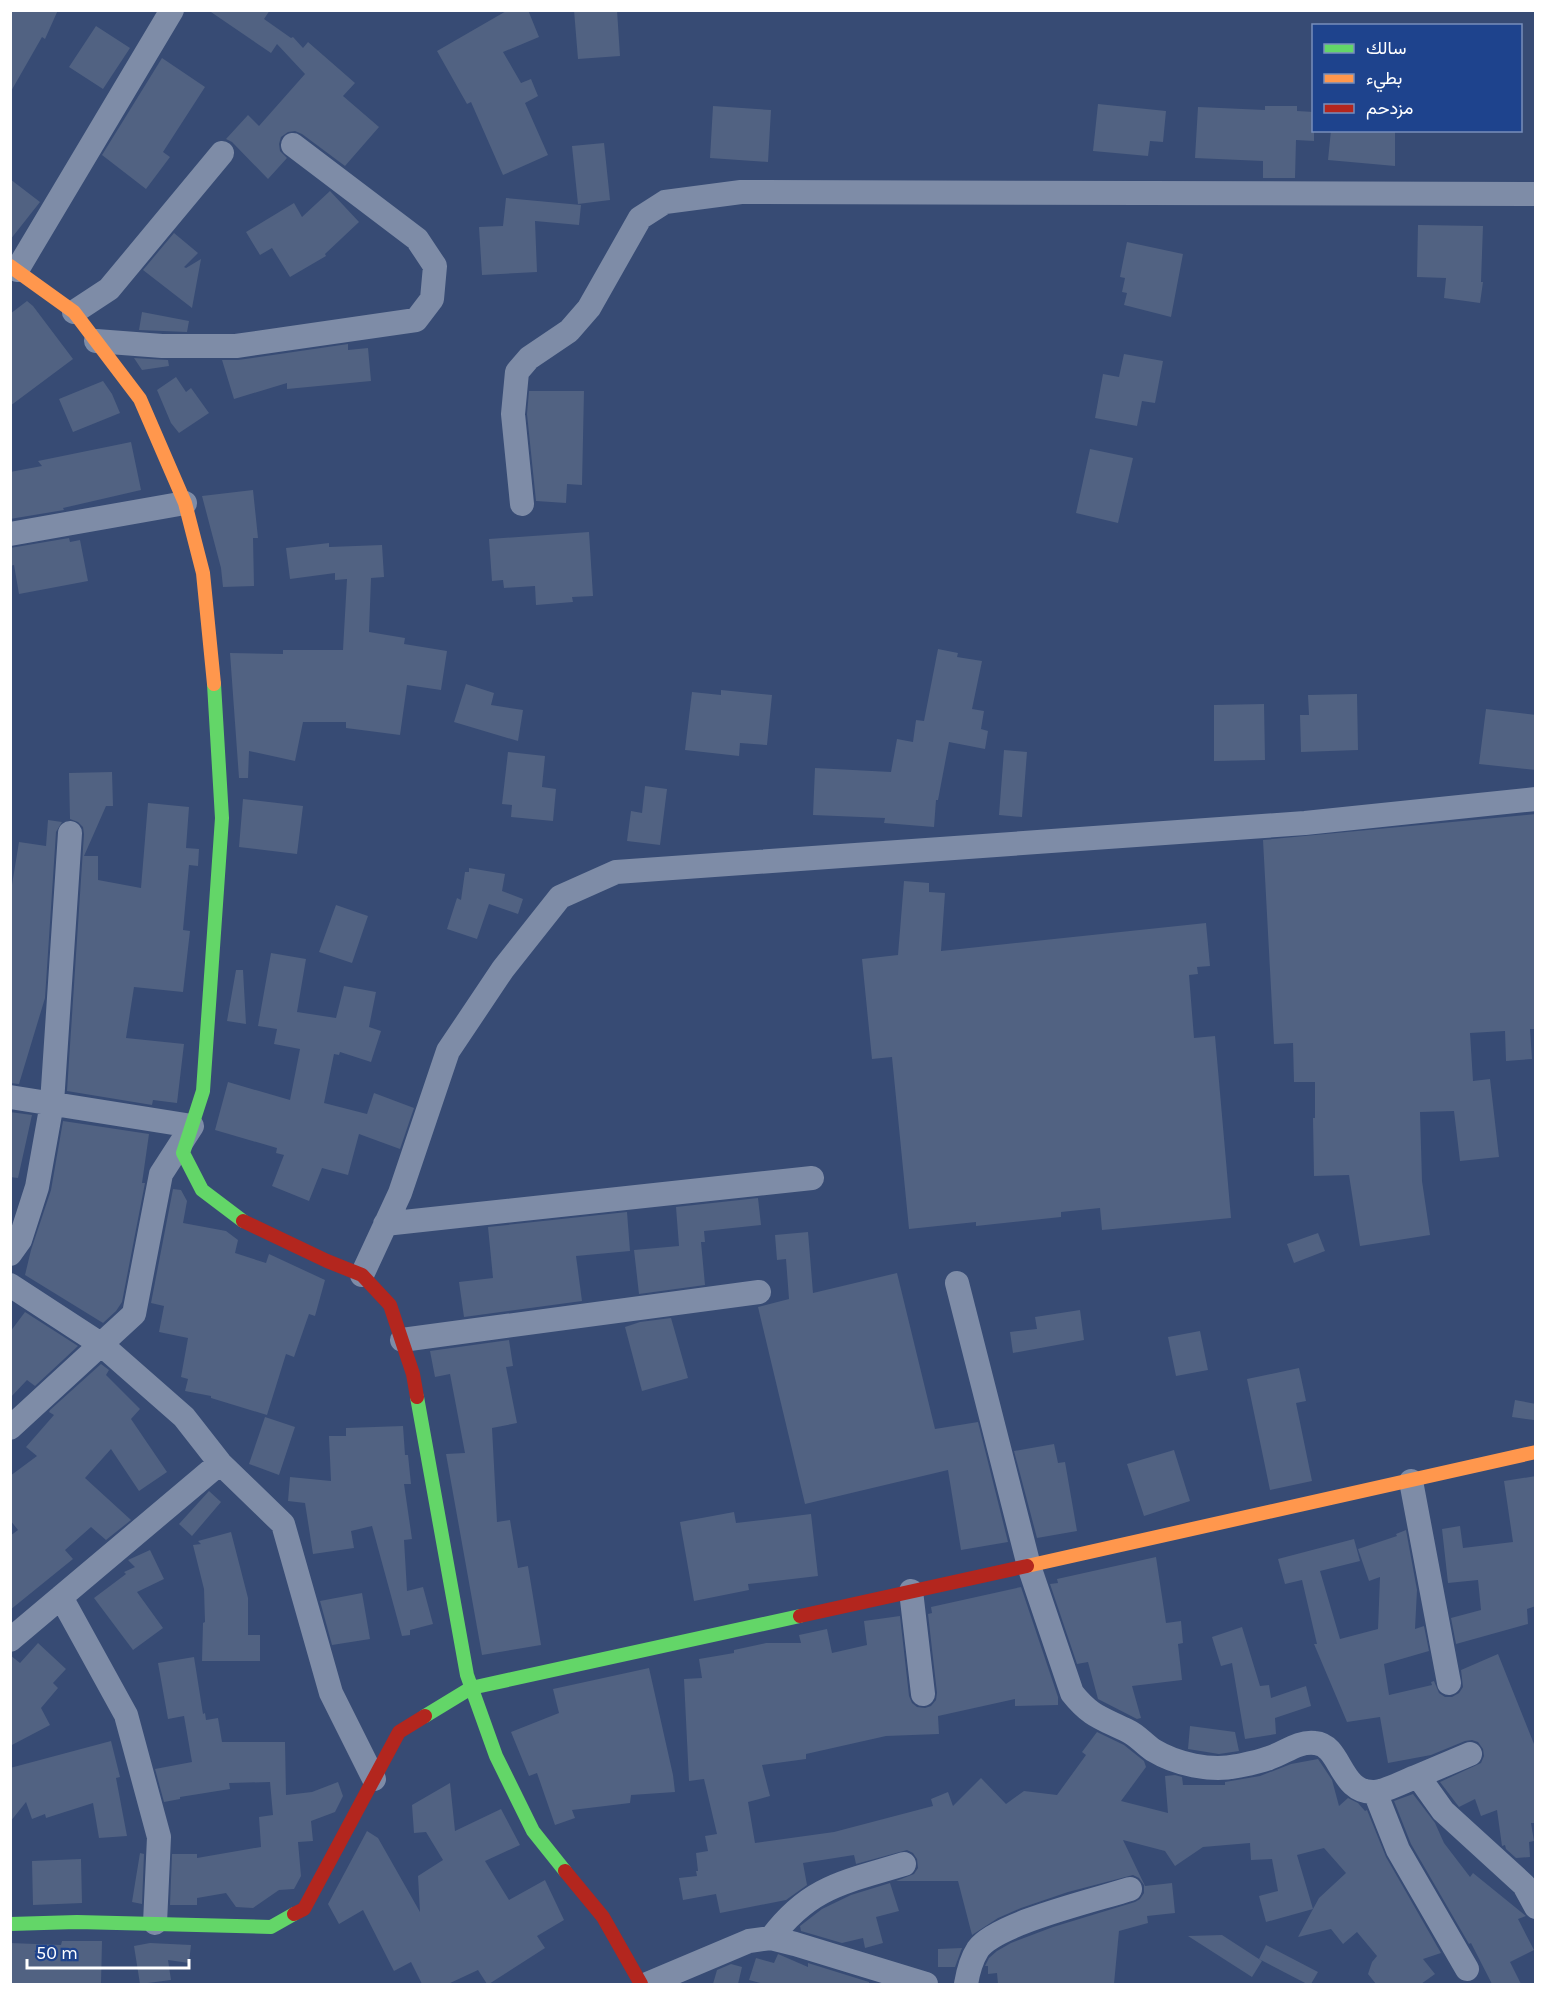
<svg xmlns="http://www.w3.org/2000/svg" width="1546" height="1995" font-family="Karla,Vazirmatn,sans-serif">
  <rect width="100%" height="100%" fill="#374b74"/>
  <path fill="#516282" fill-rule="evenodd" d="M10,10H58L45,39L42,37L10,93Z
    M208,10H270L264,19L291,38L293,37L303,48L308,42L355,83L343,96L379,127L345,166L302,134L295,131L288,132L281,137L279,144L280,151L287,158L268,179L232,142L226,139L248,115L259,126L305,74L277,44L271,53Z
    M508,10H528L539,37L503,52L521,83L531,79L538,96L525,103L548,155L503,175L471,102L467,104L437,51Z
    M574,10H617L620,56L578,59Z
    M96,26L130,48L103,89L69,67Z
    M162,58L205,87L163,152L170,157L146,189L102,155Z
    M1098,104L1166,111L1163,142L1150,141L1148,156L1093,151Z
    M713,106L771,110L768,162L710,158Z
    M1265,106H1297V111L1314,112V141L1296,140L1295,178H1263V161L1195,158L1198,107L1265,110Z
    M1331,130H1395V166L1328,160Z
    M604,143L610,200L578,204L572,146Z
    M10,179L40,202L10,240Z
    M330,191L359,222L325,254L326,256L290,277L272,248L260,255L246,232L294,203L302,217Z
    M506,198L581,205L579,225L535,221L537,272L482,275L479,227L503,226Z
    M1418,225L1483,226L1481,282H1483L1480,303L1444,298L1446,278L1417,277Z
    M174,233L198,253L184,267L186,268L201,259L192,308L143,270Z
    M1127,242L1183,254L1171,317L1124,305L1127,293L1122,292L1125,278L1120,277Z
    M27,301L33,306L73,359L10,406V314Z
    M142,312L189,321L187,332L139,330Z
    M348,344V350L368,348L371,381L287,389V383L234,399L222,360H238Z
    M1124,354L1163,361L1155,403L1142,401L1137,426L1095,418L1103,374L1119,377Z
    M134,358L168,360L169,366L142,370Z
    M176,377L186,392L191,388L209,413L179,433L171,423L157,390Z
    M103,381L112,394L120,413L73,432L59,399Z
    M529,391H584L582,485L567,484L566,503L536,501L527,414Z
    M131,442L141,490L63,508L64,510L10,519V472L42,466L38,461Z
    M1090,449L1133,458L1118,523L1076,513Z
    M253,490L258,538H253L254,586L223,587L221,568L202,496Z
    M589,532L593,596L572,597L573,602L536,605L535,586L504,588L503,580L492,581L489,539Z
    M69,538L70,542L80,540L88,581L19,594L14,565L10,566V548Z
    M329,543V547L382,545L384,577L371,578L369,632L405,638L404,644L447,651L441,690L407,685L400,735L346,728V722H303L295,761L249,751L248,778H239L230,653L283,654V650H343L347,579L335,580V573L290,579L286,548Z
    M938,649L958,653L957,657L982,661L972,709L984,711L981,729L988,731L985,749L949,742L938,800H936L934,827L884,823L885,818L813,815L815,768L891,772L897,739L913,742L916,720L924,721Z
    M466,684L494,693L491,705L523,710L518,741L454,722Z
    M721,690L772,695L767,745L740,743L739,756L685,750L692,692L721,695Z
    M1357,694L1358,750L1301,752L1300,715H1309L1308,695Z
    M1264,704L1265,760L1214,761V705Z
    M1486,709L1536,715V770L1479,764Z
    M1004,750L1027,752L1022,817L999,815Z
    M508,752L545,756L542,787L556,789L553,821L511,817L512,805L502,804Z
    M112,772L113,806H106L84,856H98V880L141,888L148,803L189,807L186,848L199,849L198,866L189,865L183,930L190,931L183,992L134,987L126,1038L184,1044L177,1103L153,1100L152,1105L67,1091L84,834L83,827L78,822L70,819L69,773Z
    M645,786L667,789L660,845L627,841L631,811L642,813Z
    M243,799L303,806L297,854L239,847Z
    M1536,814V1029H1530L1532,1059L1506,1061L1505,1031L1470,1033L1473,1081L1490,1079L1499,1157L1460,1161L1454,1111L1420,1112L1422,1181L1430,1235L1360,1246L1349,1175L1314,1176L1313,1118H1315V1082H1294L1293,1043L1274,1044L1263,840Z
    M48,820L62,822L56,832L45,998L19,1084L10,1083V897L19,842L46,846Z
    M469,868L505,874L502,891L523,899L518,914L489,904L477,939L447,929L457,898L461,900L465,872H469Z
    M904,881L929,883V892L945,893L941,951L1206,923L1210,966L1197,967L1198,974L1189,975L1194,1038L1215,1036L1231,1218L1102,1230L1100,1208L1061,1212V1217L976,1226V1222L909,1229L892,1057L872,1059L862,959L898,955Z
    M336,905L368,916L352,963L319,952Z
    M271,953L306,959L297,1012L336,1018L344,986L376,992L369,1027L381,1031L371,1062L340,1052L339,1055L334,1054L324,1103L367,1114L374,1093L414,1108L400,1149L359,1134L348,1175L322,1168L309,1201L272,1186L284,1155L276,1153L277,1148L215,1130L228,1082L290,1100L300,1049L274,1044L277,1029L258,1026Z
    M236,970H243L246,1024L227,1021Z
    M10,1112L32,1115L18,1178L10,1177Z
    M63,1121L149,1134L142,1183H145L122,1302L116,1311L103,1323L25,1275L31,1250L51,1190Z
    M173,1189L181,1190L187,1201L183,1223L226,1231L238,1240L235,1253L266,1263L269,1254L325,1280L315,1316L309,1314L294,1357L286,1354L267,1415L211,1398V1396L185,1391L188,1379L181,1377L188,1338L159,1332L164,1306L151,1303Z
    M758,1198L761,1225L704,1231L705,1242H701L705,1285L639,1294L634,1250L679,1246L676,1207Z
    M627,1212L630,1251L576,1256L582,1301L464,1317L459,1282L493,1278L488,1227Z
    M808,1232L813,1293L897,1273L935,1429L978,1422L1008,1542L961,1550L948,1470L805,1504L758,1307L789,1299L786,1259L777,1260L775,1235Z
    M1318,1233L1325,1251L1294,1263L1287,1244Z
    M1080,1310L1084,1340L1013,1353L1010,1332L1037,1329L1035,1317Z
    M25,1312L78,1346L35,1386L27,1380L10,1398V1332Z
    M671,1318L688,1378L642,1391L625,1327L640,1322Z
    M1200,1331L1208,1370L1176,1376L1168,1337Z
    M509,1340L513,1366L506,1367L517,1423L492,1428L497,1522L510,1520L518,1568L528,1566L541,1645L482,1655L446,1454L465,1453L450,1374L435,1377L430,1351Z
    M101,1364L109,1370L106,1375L140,1409L131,1419L167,1472L139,1491L111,1449L85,1478L131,1520L106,1540L91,1527L65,1550L73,1559L10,1610V1536L18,1530L10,1520V1476L37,1456L26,1447L54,1415L49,1412L50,1410Z
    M1299,1368L1306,1401L1296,1403L1312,1481L1270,1490L1247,1379Z
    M1515,1400L1536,1404L1534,1420L1512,1417Z
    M265,1417L295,1427L279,1475L249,1464Z
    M403,1426L405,1455H408L411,1484H404L412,1539L404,1540L407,1591L423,1587L433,1624L410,1630V1635L402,1636L372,1526L351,1531L354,1548L313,1554L305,1503L288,1501L290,1477L331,1481L329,1436H346V1428Z
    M1054,1444L1058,1463L1065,1462L1077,1531L1037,1538L1014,1451Z
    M1174,1450L1190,1501L1144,1516L1127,1464Z
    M1536,1476V1606L1527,1609L1528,1624L1456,1644L1451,1618L1481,1610L1478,1580L1448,1583L1442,1529L1460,1526L1463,1548L1513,1542L1504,1481Z
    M209,1491L221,1502L192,1536L179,1524Z
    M734,1512L736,1523L811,1514L818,1576L748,1584L749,1590L694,1601L680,1522Z
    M1406,1530L1417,1590L1415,1629L1424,1626L1429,1651L1384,1664L1389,1695L1432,1685L1431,1682L1434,1681L1439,1693L1445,1697H1452L1459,1693L1463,1687L1461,1670L1498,1654L1536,1749V1823H1531L1534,1841L1529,1842L1530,1857L1516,1858L1506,1849L1505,1845L1502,1846L1497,1810L1481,1816L1475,1799L1459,1807L1440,1782L1481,1763L1484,1756L1483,1749L1478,1742L1472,1740L1465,1741L1431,1755L1388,1763L1380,1717L1347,1722L1314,1644H1317L1302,1580L1285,1584L1278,1559L1354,1539L1360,1561L1320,1571L1340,1639L1378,1629L1380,1577L1369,1581L1358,1549L1397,1536L1396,1534Z
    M231,1532L248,1598V1635H260V1661H202L203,1623L205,1622L204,1589L193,1545L201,1544L198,1541Z
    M150,1550L164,1579L137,1592L163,1628L133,1650L94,1598L126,1574L124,1572L135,1567L128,1560Z
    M1156,1557L1166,1623L1181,1621L1183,1643L1178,1644L1182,1680L1132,1686L1141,1718L1137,1719L1098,1699L1088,1662L1077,1664L1050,1584L1058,1583L1057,1579Z
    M1021,1587L1058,1697V1705L1015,1706V1699L938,1716L939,1734L886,1736L806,1754V1759L762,1765L770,1796L748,1802L755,1843L834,1832L933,1806L931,1799L948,1792L953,1806L981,1778L1006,1804L1024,1791L1057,1795L1086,1755L1082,1752L1097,1732L1124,1745L1144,1761L1146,1767L1121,1801L1168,1813L1165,1776L1175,1775L1182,1777L1183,1785H1225V1782L1260,1776L1291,1764L1318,1759L1332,1780L1339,1806L1348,1798L1358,1803L1365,1811L1367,1810L1386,1857L1441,1953L1423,1959L1435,1974L1421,1984H1376L1368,1974L1372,1962L1377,1956L1357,1932L1343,1944L1331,1929L1298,1937L1313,1909L1266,1922L1259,1896L1278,1891L1272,1859L1251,1860L1250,1843L1203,1847L1175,1866L1165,1851L1123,1840L1145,1886L1172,1883L1175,1913L1147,1916L1148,1923L1119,1931L1114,1984H998L997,1973L988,1974V1966H985L989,1958L997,1951L1011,1943L1053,1927L1135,1902L1140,1899L1144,1893V1885L1139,1878L1133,1875L1068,1892L1021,1908L998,1918L972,1935L958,1881H896L914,1874L918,1868L917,1859L913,1853L907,1850L856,1864L854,1855L803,1863L807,1885L786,1900L720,1913L716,1894L683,1900L679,1878L697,1876L696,1871H698L696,1853L708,1851L705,1836L717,1834L704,1779L689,1781L684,1679L702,1678L699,1659L734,1653V1650L766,1643H801L799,1635L827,1629L832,1653L867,1645L864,1621L900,1616L909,1696L912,1703L917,1707L925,1708L931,1706L936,1700L937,1693L928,1614L932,1613L931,1607ZM1324,1848L1346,1873L1319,1898L1313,1909L1297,1855Z
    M362,1593L370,1639L332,1645L320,1601Z
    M1242,1627L1260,1686L1269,1685L1271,1698L1306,1686L1311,1706L1275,1718L1276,1734L1245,1739L1232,1663L1221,1666L1212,1637Z
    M38,1643L66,1669L53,1683L58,1688L41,1708L50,1725L10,1746V1655L20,1663Z
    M194,1657L203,1714L205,1713L206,1720L218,1718L222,1742H285L286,1795L312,1792L338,1782L343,1796L335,1812L311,1821L313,1841L298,1842L301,1876L294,1889L279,1890L253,1908L236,1907L226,1893L197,1898V1905H170L172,1854H197V1858L261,1847L259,1817L273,1815L270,1782L229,1783L230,1789L180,1797V1799L164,1802L155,1769L192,1762L184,1716L168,1719L158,1663Z
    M649,1668L673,1775L675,1792L631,1795L630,1803L572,1810L575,1818L555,1825L537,1773L529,1776L511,1732L559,1713L553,1689Z
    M1190,1726L1235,1732L1239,1751L1219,1754L1188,1749Z
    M111,1741L120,1777L116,1778L127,1836L99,1838L93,1803L46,1818L45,1814L32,1819L26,1802L10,1822V1768Z
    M450,1783L455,1831L501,1809L520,1845L485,1861L509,1900L545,1880L564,1920L537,1936L545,1948L489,1984H487L478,1970L448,1984H422L411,1962L394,1971L363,1910L339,1924L328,1904L367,1831L378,1838L420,1912L418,1876L443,1860L426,1832L414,1833L412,1805Z
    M1413,1794L1435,1823L1444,1843L1470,1877L1473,1873L1526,1916L1518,1919L1534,1950L1510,1962L1521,1984H1492L1471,1943L1469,1944L1411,1844L1394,1801Z
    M140,1853L144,1854L142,1904L132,1902Z
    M81,1859L82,1903L33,1905L32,1861Z
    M890,1883L899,1911L876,1917L883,1943L865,1948L863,1938L842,1943L801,1931L800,1926L822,1909L851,1895Z
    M1222,1935L1262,1961L1252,1977L1188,1936Z
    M62,1941H102L101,1984H10V1943L61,1945Z
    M150,1943L191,1945L189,1963L168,1960L171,1980L140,1984L134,1946Z
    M1266,1945L1318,1972L1311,1984H1307L1259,1959Z
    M962,1948L955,1967H938V1949Z
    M778,1954L808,1967V1963L869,1982V1984H764L749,1980L756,1958L774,1963Z
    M731,1964L742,1967L738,1984H713L717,1970Z"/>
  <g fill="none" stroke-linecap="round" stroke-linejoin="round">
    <path stroke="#7e8ca7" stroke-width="24" d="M17,270L172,10
      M74,312L109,289L222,153
      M96,341L162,346H236L416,320L432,299L435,266L417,239L293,145
      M522,504L513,414L517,372L529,358L569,331L589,308L640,218L665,202L741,192L1536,194
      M10,534L185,503
      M10,1097L192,1126L161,1174L134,1314L10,1428
      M385,1224L812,1178
      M10,1254L20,1240L37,1187L52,1103L70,833
      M362,1275L400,1193L448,1051L503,969L560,897L616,872L1305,823L1536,799
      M957,1283L1029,1566L1072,1693C1091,1717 1102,1718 1128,1731C1137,1735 1144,1744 1153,1750C1176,1764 1211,1772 1237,1766C1247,1764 1259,1762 1269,1758C1285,1753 1297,1741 1315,1743C1342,1745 1339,1794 1375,1792C1386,1791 1407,1780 1418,1776L1443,1811L1524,1885L1536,1907
      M10,1285L102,1345L184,1417L220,1463L283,1524L331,1693L374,1779
      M402,1340L759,1292
      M1411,1481L1449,1683
      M911,1591L923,1694
      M61,1597L126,1715L159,1837L155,1923
      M10,1640L220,1463
      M1418,1776L1470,1754
      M1375,1792L1398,1850L1467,1969
      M771,1938C810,1886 845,1882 904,1864
      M647,1984L749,1941L771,1938L795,1944L926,1984
      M966,1984C968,1972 971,1960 978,1949C997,1923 1096,1900 1130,1889"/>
    <path stroke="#63d668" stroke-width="14" d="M214,684L222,818L203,1091L183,1153L202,1190L243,1221
      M417,1397L467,1675L496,1756L533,1831L565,1871
      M425,1716L471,1688L800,1616
      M10,1924L77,1922L271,1927L294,1914"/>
    <path stroke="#ff974d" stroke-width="14" d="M10,266L74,312L140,399L185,503L203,573L214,684
      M1027,1566L1536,1452"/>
    <path stroke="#b3261e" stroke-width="14" d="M243,1221L327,1261L362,1275L390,1305L413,1374L417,1397
      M800,1616L1027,1566
      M565,1871L603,1917L641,1984
      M294,1914L304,1909L399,1732L425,1716"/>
  </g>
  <rect width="1546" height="1995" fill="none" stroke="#ffffff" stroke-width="24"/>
  <rect x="1312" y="24" width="210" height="108" fill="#1e438d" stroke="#788ebb" stroke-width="1.5"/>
  <rect x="1324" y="44" width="30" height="9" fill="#63d668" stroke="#788ebb" stroke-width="1.5"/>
  <text x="1366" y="54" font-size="18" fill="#ffffff">سالك</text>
  <rect x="1324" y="74" width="30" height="9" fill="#ff974d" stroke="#788ebb" stroke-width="1.5"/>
  <text x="1366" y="84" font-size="18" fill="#ffffff">بطيء</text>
  <rect x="1324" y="104" width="30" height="9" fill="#b3261e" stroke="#788ebb" stroke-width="1.5"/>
  <text x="1366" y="114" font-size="18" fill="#ffffff">مزدحم</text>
  <path d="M27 1959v9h162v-9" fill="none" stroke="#ffffff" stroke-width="3"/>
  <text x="36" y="1959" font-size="18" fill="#ffffff" stroke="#1e438d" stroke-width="4.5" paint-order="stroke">50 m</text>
</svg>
